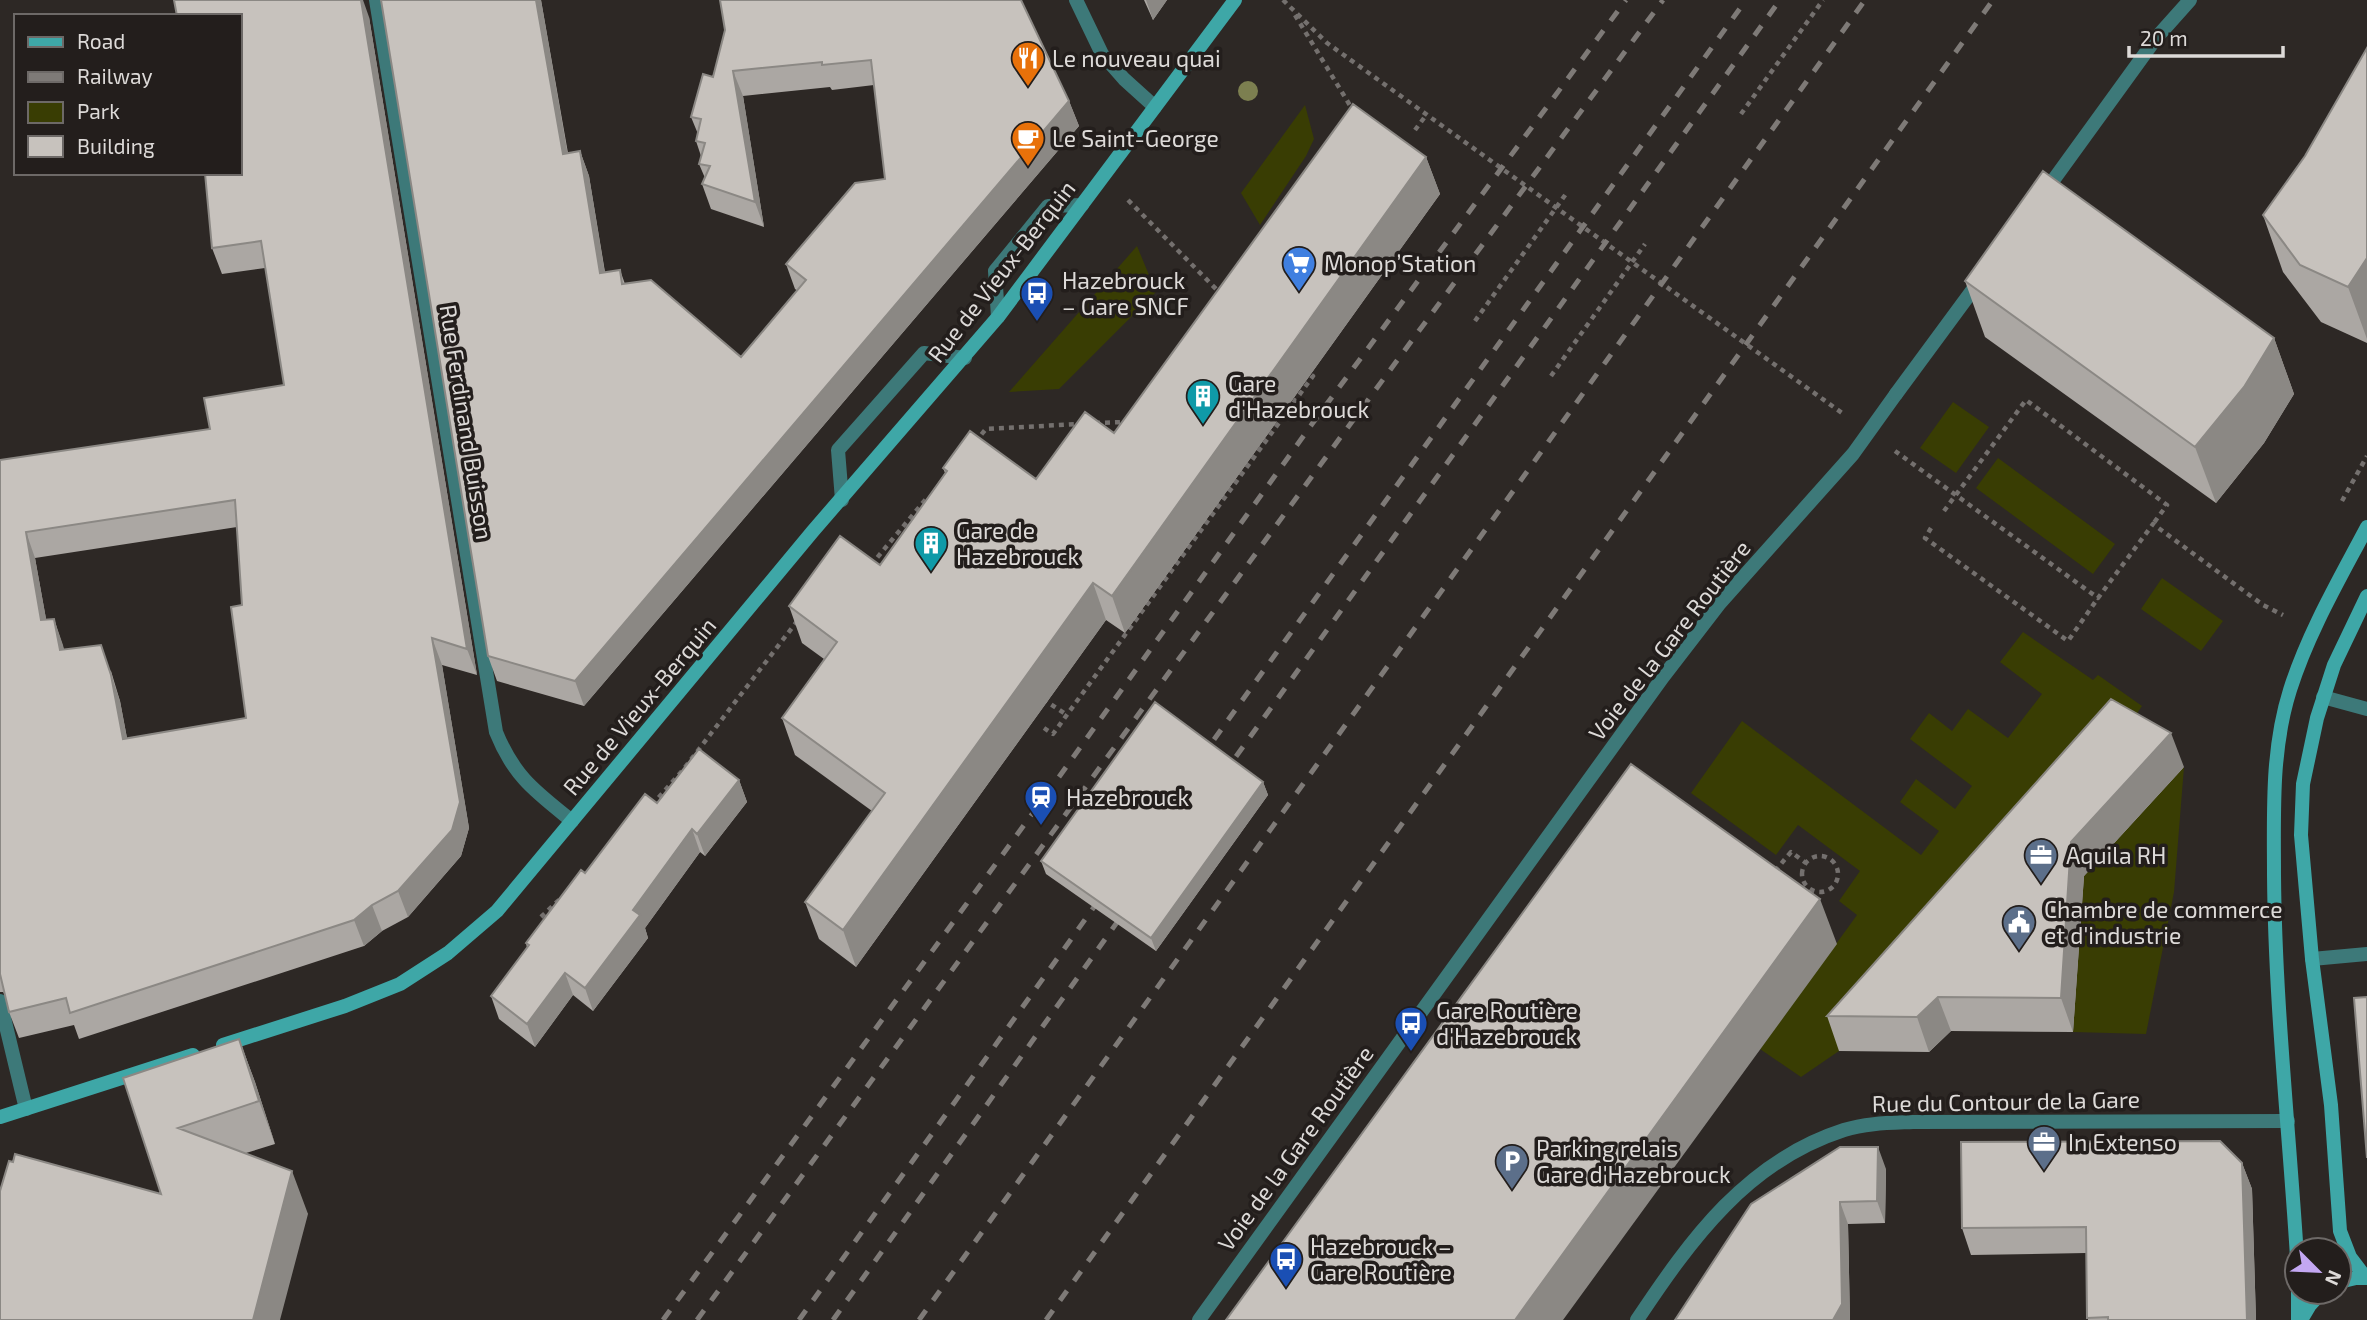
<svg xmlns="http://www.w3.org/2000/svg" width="2367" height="1320" font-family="'Exo 2',sans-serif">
  <rect width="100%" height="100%" fill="#2d2825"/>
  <path fill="#393d03" d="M1305,105L1314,139L1306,156L1260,225L1241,193Z
    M1137,246L1156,292L1059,389L1009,392Z
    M1953,402L1989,427L1956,473L1920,448Z
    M1998,458L2115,544L2093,574L1976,488Z
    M2162,578L2223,621L2201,651L2141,609Z
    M2023,632L2093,680L2098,675L2142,706L2124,733L1839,1051L1801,1077L1760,1049L1857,915L1839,901L1860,871L1798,825L1776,855L1691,793L1742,721L1921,855L1939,831L1900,802L1916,779L1955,809L1972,786L1910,739L1929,713L1952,731L1968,709L2008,738L2042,694L2000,662Z
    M2184,767L2174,892L2146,1034L2073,1032L2084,876Z"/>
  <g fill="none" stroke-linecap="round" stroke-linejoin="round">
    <path stroke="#74706e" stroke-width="4.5" stroke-dasharray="5 5" stroke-linecap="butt" d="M1283,0L1327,43L1842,413
      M1295,15L1354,112
      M1741,114L1823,0
      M1415,130L1427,114
      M1128,200L1220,293
      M1475,321L1568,191
      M1551,376L1645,244
      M1095,423L1125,422
      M975,442L986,429L1079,424
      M1895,451L2098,598L2153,524L2263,605L2283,615
      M2342,501L2367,456
      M1944,511L2026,400L2167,505L2153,524
      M1931,528L1925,538L2068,641L2098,598
      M871,565L926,499
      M1043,699L1067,715
      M1044,728L1053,734L1313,376L1307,372
      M652,805L683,770L798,620
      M1802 874a18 18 0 1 1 36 0a18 18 0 1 1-36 0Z
      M1775,871L1791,852L1806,863
      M541,917L560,899"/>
    <path stroke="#3d7979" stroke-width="14" d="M998,317L995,271L1048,206L1082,205
      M842,500L838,450L924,353L965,358
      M2323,697L2367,709
      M2312,959L2367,954
      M1199,1320L1663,677L1720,603L1853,454L1896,394"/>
    <path stroke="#3d7979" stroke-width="14" d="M376,0L496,732C514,777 536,792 572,821
      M1076,0L1102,54L1124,79L1155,107
      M2044,193L2157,37L2190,0
      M1896,394L1980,280
      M0,1001L26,1109
      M1637,1320C1691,1239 1747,1161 1844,1130C1866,1123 1890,1123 1913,1122L2288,1121"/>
    <path stroke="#3ea7a7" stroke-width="14" d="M223,1045L345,1006L400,984L448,953L497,911L813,531L998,317L1235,0
      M0,1117L193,1055
      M2297,1257C2289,1129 2275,1002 2274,875C2274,813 2271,750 2290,690C2308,633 2339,580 2367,527
      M2366,1278L2350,1257L2340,1231L2331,1105L2312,959L2301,835L2303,784L2317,718L2334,665L2367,596
      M2339,1282L2356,1278H2367
      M2298,1292V1320
      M2301,1320L2310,1305L2322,1292"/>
    <path stroke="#7e7a77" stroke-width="5" stroke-dasharray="12 12" stroke-linecap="butt" d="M1200,759L1746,0
      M1222,776L1780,0
      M663,1320L1054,784L1312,424L1626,0
      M697,1320L1337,442L1663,0
      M799,1320L1104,893
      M833,1320L1128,907
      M919,1320L1865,0
      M1046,1320L1993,0"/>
  </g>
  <circle fill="#7c7f50" cx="1248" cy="91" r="10"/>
  <path fill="#aba7a3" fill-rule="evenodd" d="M381,0H541L568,153L580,151L589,176L605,272L620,270L625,284L741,357L798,291L795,289L786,264L885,179L874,85L832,90L830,87L743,96L764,227L711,209L702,184L705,178L699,164L701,156L696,141L698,134L691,117L713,77L725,30L1069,101L1079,126L584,706L497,681L488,656Z
    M1144,0H1167L1153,20Z
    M369,17L477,675L442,665L469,828L461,856L408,917L382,931L364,946L79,1039L74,1025L19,1038L9,1012L5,994L3,992H0V460L210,429L284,385L265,268L222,274L212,248ZM237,527L242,605L246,718L127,738L120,701L111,671L64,650L54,619H46L35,558Z
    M2367,48V343L2321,322L2283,272L2263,215L2305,156Z
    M1426,157L1440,194L1125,633L1106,620L856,967L819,939L805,902L872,811L795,755L782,718L824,659L802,643L789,606L880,565L945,473L943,468L1036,479L1114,433Z
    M1965,281L2274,338L2294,394L2264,443L2216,503L1985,337Z
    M2184,767L2084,876L2073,1032L1951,1031L1929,1052L1839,1051L1827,1016Z
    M739,780L747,802L705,856L700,852L645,928L648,938L593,1011L573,995L535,1047L499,1019L491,996L527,948L526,943L585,873L657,803Z
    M1263,782L1268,795L1156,951L1046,874L1041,861Z
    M239,1039L255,1082L275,1144L246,1153L308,1214L161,1194L123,1078Z
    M2242,1163L2252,1189L2256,1320H2088L2086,1253L1971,1255L1962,1228Z
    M1886,1169L1885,1223L1848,1224L1850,1320H1675Z"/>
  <path fill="#8b8884" d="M361,0H363L369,17L477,675L467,649Z
    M536,0H541L572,179L563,154Z
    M1146,0H1167L1153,20Z
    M733,71L743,96L764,227L755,202Z
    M1069,101L1079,126L584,706L575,681Z
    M580,151L589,176L609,298L600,273Z
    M1426,157L1440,194L1125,633L1112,596Z
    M2367,258V339L2348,287Z
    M2274,338L2294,394L2264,443L2216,503L2195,447Z
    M26,532L35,558L51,646L41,620Z
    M1093,583L1106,620L856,967L843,930Z
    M54,619L63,645L70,676L60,650Z
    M432,638L442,665L469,828L461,856L408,917L398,891Z
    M101,645L120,701L132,765L123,739Z
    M2171,733L2184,767L2084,876L2073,1032L2061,998L2071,842Z
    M739,780L747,802L705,856L697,834Z
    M1263,782L1268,795L1156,951L1151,938Z
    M692,829L700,852L645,928L648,938L593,1011L585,988L633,910Z
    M1820,899L1837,944L1563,1320H1515Z
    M372,905L382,931L364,946L354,920Z
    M565,973L573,995L535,1047L527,1024Z
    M1938,997L1951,1031L1929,1052L1917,1017Z
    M239,1039L255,1082L275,1144L259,1101Z
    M1878,1147L1886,1169L1885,1223L1877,1201Z
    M2242,1163L2252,1189L2256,1320H2247Z
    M292,1171L308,1214L280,1320H253Z
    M1840,1202L1848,1224L1850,1320H1833Z"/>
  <path fill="#c7c2bd" stroke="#8b8884" stroke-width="2" fill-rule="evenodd" d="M174,0H361L467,649L432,638L460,802L452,830L398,891L372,905L354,920L70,1013L66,998L9,1012L0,974V460L210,429L204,398L284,385L261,241L212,248L205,173H240V16H177ZM235,500L242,605L231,607L246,718L123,739L111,675L101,645L60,650L54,619L41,620L26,532Z
    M381,0H536L563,154L580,151L600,273L620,270L622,284L651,280L741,357L806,280L786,264L855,183L885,179L871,60L822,65V62L733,71L755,202L702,184L710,166L699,164L705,143L696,141L701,119L691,117L703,74L713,77L725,30L720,0H1021L1069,101L575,681L488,656Z
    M2367,48V258L2348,287L2300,265L2263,215L2305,156Z
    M1353,104L1426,157L1112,596L1093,583L843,930L805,902L885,793L782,718L837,642L789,606L840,536L880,565L947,471L943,468L970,431L1036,479L1085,412L1114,433Z
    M2043,171L2274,338L2244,387L2195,447L1965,281Z
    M2111,699L2171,733L2071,842L2061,998L1938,997L1917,1017L1827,1016Z
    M1155,702L1263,782L1151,938L1041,861Z
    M699,749L739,780L697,834L692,829L633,910L640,915L585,988L565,973L527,1024L491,996L529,945L526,943L581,870L585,873L645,794L657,803Z
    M1631,764L1820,899L1515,1320H1226Z
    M2367,997V1158L2354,998Z
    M239,1039L259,1101L178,1128L292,1171L253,1320H0V1191L9,1161L13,1162L15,1154L161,1194L123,1078Z
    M2220,1141L2242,1163L2247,1320H2108V1317L2087,1318L2086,1227L1962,1228L1961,1142Z
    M1840,1147H1878L1877,1201L1840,1202L1842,1304L1833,1320H1675L1751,1204Z"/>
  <defs>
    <symbol id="restaurant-pin" viewBox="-11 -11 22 30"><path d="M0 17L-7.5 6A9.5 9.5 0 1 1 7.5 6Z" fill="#e8710a" stroke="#231e1c"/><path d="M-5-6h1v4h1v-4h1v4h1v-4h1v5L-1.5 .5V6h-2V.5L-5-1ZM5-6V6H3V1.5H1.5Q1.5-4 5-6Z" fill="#fff"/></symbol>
    <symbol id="cafe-pin" viewBox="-11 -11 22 30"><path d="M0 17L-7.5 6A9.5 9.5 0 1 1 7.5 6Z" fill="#e8710a" stroke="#231e1c"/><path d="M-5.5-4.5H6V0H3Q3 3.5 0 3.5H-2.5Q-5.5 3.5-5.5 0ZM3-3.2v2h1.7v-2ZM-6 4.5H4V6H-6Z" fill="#fff"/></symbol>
    <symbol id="supermarket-pin" viewBox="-11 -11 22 30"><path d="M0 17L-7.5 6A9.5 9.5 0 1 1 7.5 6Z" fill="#3f7fe0" stroke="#231e1c"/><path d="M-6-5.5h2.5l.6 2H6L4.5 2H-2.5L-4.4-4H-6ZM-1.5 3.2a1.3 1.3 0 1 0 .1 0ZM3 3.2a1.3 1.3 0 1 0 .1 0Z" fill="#fff"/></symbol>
    <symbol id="bus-pin" viewBox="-11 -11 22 30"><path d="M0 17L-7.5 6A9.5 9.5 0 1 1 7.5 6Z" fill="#1a4fb4" stroke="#231e1c"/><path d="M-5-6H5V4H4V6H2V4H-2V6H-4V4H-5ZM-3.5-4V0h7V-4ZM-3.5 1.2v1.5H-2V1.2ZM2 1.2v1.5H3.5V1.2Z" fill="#fff"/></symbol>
    <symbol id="building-pin" viewBox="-11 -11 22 30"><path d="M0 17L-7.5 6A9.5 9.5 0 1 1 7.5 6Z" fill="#0f9aa8" stroke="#231e1c"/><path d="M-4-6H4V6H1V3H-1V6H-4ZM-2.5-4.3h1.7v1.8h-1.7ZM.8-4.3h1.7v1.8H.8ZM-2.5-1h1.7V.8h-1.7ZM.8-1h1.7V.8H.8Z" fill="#fff"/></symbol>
    <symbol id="station-pin" viewBox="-11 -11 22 30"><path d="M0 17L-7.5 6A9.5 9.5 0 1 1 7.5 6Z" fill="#1a4fb4" stroke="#231e1c"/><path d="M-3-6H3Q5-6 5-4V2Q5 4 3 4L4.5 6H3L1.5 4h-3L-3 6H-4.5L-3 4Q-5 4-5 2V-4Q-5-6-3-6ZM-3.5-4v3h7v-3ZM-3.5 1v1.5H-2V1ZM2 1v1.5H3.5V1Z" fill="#fff"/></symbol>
    <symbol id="office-pin" viewBox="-11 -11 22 30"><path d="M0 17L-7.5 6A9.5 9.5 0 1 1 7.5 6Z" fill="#5c6f8a" stroke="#231e1c"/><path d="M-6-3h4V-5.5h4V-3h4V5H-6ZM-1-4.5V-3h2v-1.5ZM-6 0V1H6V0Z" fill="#fff"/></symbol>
    <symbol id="civic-pin" viewBox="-11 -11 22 30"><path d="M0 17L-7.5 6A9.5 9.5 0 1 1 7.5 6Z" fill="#5c6f8a" stroke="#231e1c"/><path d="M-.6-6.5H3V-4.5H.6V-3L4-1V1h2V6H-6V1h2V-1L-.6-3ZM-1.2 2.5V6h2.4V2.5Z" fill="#fff"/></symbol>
    <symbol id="parking-pin" viewBox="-11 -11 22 30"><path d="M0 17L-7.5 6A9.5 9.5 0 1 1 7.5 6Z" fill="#5c6f8a" stroke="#231e1c"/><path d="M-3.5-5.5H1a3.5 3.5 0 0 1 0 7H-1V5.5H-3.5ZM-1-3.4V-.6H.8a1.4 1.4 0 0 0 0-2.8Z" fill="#fff"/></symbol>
  </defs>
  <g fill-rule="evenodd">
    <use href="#restaurant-pin" x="1009" y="39" width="38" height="52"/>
    <use href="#cafe-pin" x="1009" y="119" width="38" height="52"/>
    <use href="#supermarket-pin" x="1280" y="244" width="38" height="52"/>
    <use href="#bus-pin" x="1018" y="274" width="38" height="52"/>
    <use href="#building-pin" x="1184" y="377" width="38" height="52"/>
    <use href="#building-pin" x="912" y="524" width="38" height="52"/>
    <use href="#station-pin" x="1022" y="778" width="38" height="52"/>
    <use href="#office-pin" x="2022" y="836" width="38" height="52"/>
    <use href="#civic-pin" x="2000" y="903" width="38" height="52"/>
    <use href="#bus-pin" x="1392" y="1004" width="38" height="52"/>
    <use href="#office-pin" x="2025" y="1123" width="38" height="52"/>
    <use href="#parking-pin" x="1493" y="1142" width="38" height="52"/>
    <use href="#bus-pin" x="1267" y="1240" width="38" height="52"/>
  </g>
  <g text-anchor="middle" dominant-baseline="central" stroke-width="7" stroke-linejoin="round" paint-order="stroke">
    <g font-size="23" fill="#dddad8" stroke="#231e1c" text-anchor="start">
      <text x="1052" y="58">Le nouveau quai</text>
      <text x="1052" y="138">Le Saint-George</text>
      <text x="1324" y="263">Monop’Station</text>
      <text x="1062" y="280">Hazebrouck<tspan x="1062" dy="26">– Gare SNCF</tspan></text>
      <text x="1228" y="383">Gare<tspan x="1228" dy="26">d'Hazebrouck</tspan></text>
      <text x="956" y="530">Gare de<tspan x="956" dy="26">Hazebrouck</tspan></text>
      <text x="1066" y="797">Hazebrouck</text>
      <text x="2066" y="855">Aquila RH</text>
      <text x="2044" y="909">Chambre de commerce<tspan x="2044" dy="26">et d'industrie</tspan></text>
      <text x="1436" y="1010">Gare Routière<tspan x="1436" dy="26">d'Hazebrouck</tspan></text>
      <text x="2068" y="1142">In Extenso</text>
      <text x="1536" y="1148">Parking relais<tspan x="1536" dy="26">Gare d'Hazebrouck</tspan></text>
      <text x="1310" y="1246">Hazebrouck –<tspan x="1310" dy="26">Gare Routière</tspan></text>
    </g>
    <g font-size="23" fill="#dddad8" stroke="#231e1c">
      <text transform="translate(1001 271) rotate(-52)">Rue de Vieux-Berquin</text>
      <text transform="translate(467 422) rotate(81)">Rue Ferdinand Buisson</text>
      <text transform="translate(1669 640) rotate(-52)">Voie de la Gare Routière</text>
      <text transform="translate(639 706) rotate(-50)">Rue de Vieux-Berquin</text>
      <text transform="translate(2006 1101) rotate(-1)">Rue du Contour de la Gare</text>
      <text transform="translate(1295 1148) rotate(-54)">Voie de la Gare Routière</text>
    </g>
  </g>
  <rect x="14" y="14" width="228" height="161" fill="#231e1c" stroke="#6d6967" stroke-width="2"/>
  <rect x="28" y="37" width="35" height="10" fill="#3ea7a7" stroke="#6d6967" stroke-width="2"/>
  <text x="77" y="49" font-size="21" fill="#dddad8">Road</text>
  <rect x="28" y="72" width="35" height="10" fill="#7e7a77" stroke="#6d6967" stroke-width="2"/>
  <text x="77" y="84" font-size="21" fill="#dddad8">Railway</text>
  <rect x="28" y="102" width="35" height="21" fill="#393d03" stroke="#6d6967" stroke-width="2"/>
  <text x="77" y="119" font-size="21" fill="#dddad8">Park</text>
  <rect x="28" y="136" width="35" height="21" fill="#c7c2bd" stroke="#6d6967" stroke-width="2"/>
  <text x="77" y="154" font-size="21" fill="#dddad8">Building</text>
  <g transform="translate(2318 1271) rotate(114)"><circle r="33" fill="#231e1c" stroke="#6d6967" stroke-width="2"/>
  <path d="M0-5L12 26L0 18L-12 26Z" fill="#c3a7f2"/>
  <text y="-10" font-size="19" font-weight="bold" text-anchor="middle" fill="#dddad8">N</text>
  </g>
  <path d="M2129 46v10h154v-10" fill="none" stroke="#dddad8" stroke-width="3.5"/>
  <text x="2140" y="46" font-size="21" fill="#dddad8" stroke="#231e1c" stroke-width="5" paint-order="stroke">20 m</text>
</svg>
